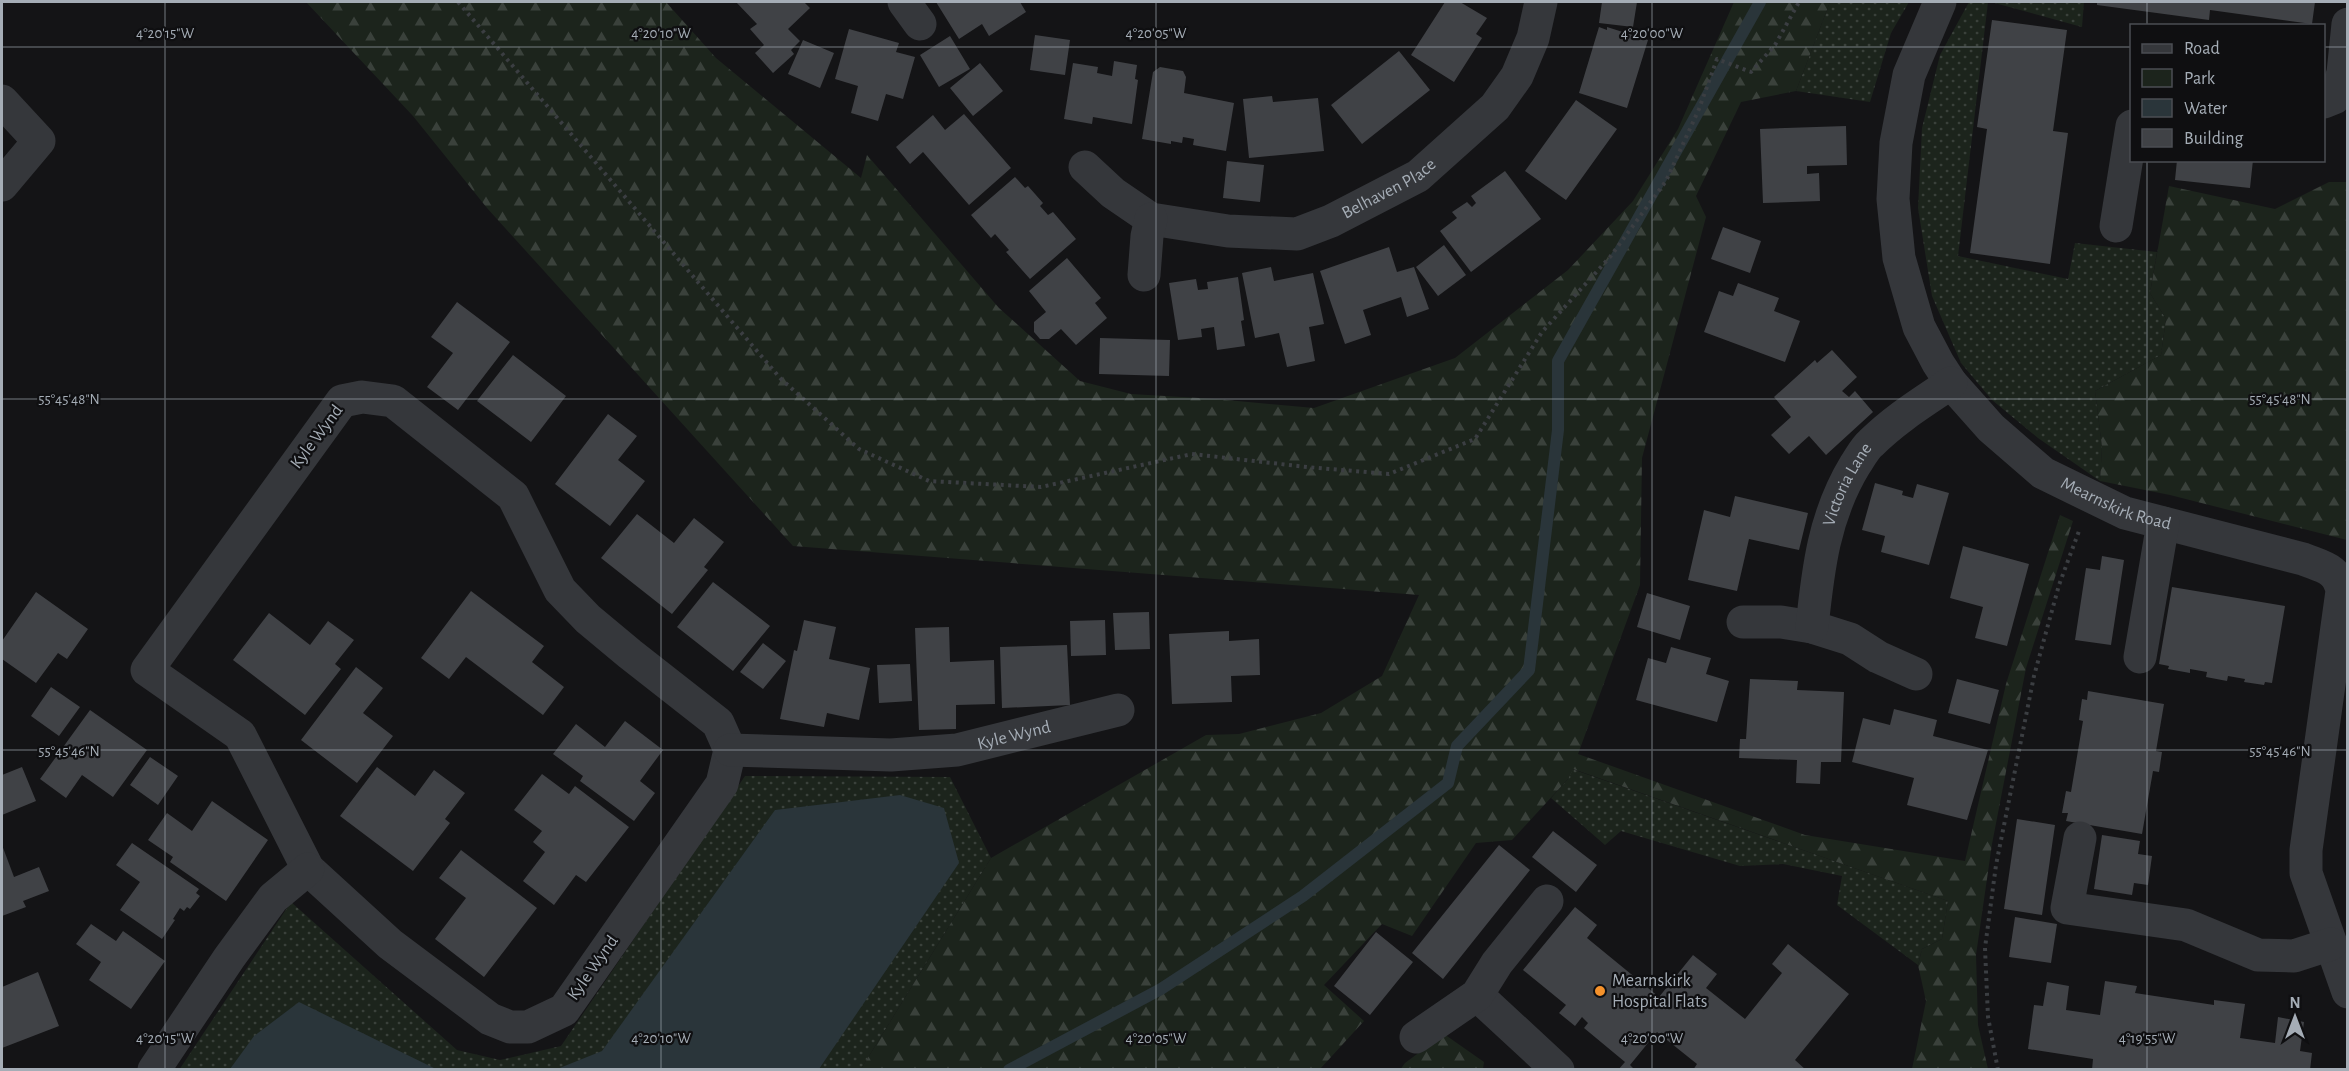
<svg xmlns="http://www.w3.org/2000/svg" width="2349" height="1071" font-family="'Alegreya Sans',sans-serif">
  <defs>
    <pattern id="green-dots" width="8" height="8" patternUnits="userSpaceOnUse" patternTransform="scale(1.5)"><rect width="8" height="8" fill="#1c241c"/><path d="M2 2h.1M6 6h.1" fill="none" stroke="#3a413b" stroke-width="1.8" stroke-linecap="round"/></pattern>
    <pattern id="forest-firs" width="22" height="20" patternUnits="userSpaceOnUse" patternTransform="scale(1.5)"><rect width="22" height="20" fill="#1c241c"/><path d="M5 1l3.5 6h-7zM16 11l3.5 6h-7z" fill="#3a413b"/></pattern>
  </defs>
  <rect width="100%" height="100%" fill="#141416"/>
  <path fill="url(#green-dots)" d="M1830,2H1909L1891,33L1870,102L1796,91Z
    M1969,2H1988L1958,256L2068,279L2075,243L2157,252L2150,293L2166,319L2161,355L2095,391L2102,447L2100,481L2038,438L1992,400L1961,363L1932,296L1918,208L1922,128L1940,55Z
    M1991,2H2084L2082,27Z
    M1572,769L1948,901L1942,939L1922,949L1918,965L1837,905L1842,876L1783,864L1740,866L1621,831L1605,845L1551,798L1568,779Z
    M745,776L950,777L991,858L861,1069L179,1070L291,902L457,1050L500,1060L561,1046Z"/>
  <path fill="url(#forest-firs)" d="M306,2H666L716,58L861,178L867,155L999,308L1080,381L1131,394L1216,399L1314,408L1455,358L1568,270L1633,201L1678,129L1734,2H1830L1796,91L1741,102L1696,196L1706,217L1642,458L1640,585L1578,754L1805,835L1965,861L2006,684L2060,515L2073,521L2026,668L1992,844L1976,955L1978,1025L1988,1069H1912L1926,1001L1918,965L1922,949L1942,939L1948,901L1573,769L1568,779L1512,840L1476,843L1412,936L1382,924L1324,985L1364,1021L1320,1069H861L991,858L1206,735L1239,734L1321,713L1382,676L1419,595L793,546L487,208L413,116Z
    M2329,182H2347V540L2170,495L2100,481L2102,447L2095,391L2161,355L2166,319L2150,293L2169,186L2275,209Z
    M1444,1034L1484,1062L1483,1069L1400,1070L1405,1063Z"/>
  <path fill="#2a353a" d="M900,795L944,808L959,863L819,1069H557L602,1051L775,810Z
    M299,1002L436,1069H230L254,1036Z"/>
  <g fill="none" stroke-linecap="round" stroke-linejoin="round">
    <path stroke="#2a353a" stroke-width="12" d="M1009,1070L1161,989L1303,896L1448,783L1457,746L1529,670L1558,430V361L1760,2"/>
  </g>
  <path fill="#404246" d="M736,2H804L810,8L788,29L800,41L791,50L794,54L773,73L755,53L764,45L750,29L757,24Z
    M936,2H1020L1026,12L989,36L982,24L959,39Z
    M1445,2H1460L1487,18L1476,34L1482,38L1454,82L1411,55Z
    M1602,2H1637L1633,27L1599,23Z
    M2097,2H2315L2312,24L2210,10L2209,20L2097,5Z
    M1992,20L2067,30L2053,131L2068,133L2050,264L1970,253L1987,129L1977,127Z
    M1599,27L1607,30V27L1648,40L1627,108L1579,93Z
    M849,29L899,43L896,52L915,57L903,99L886,94L878,121L851,113L858,86L835,79Z
    M1035,35L1070,40L1065,75L1030,70Z
    M950,36L970,69L939,87L920,55Z
    M803,40L834,53L820,88L788,74Z
    M1399,51L1430,90L1362,144L1331,105Z
    M1114,61L1137,65L1135,79L1138,80L1132,124L1093,117L1092,124L1064,119L1073,63L1098,67L1097,73L1112,76Z
    M980,63L1003,91L973,116L950,88Z
    M1160,67L1183,71L1186,77L1184,93L1234,103L1226,151L1193,145L1194,139L1183,137L1182,143L1171,141V144L1142,139L1153,72Z
    M1272,96L1273,102L1318,98L1324,151L1249,158L1243,99Z
    M1576,100L1617,129L1566,200L1525,171Z
    M964,114L1011,168L969,205L923,152L910,164L896,147L933,115L945,130Z
    M1846,126L1847,165L1807,166V174L1819,173L1820,201L1763,203L1760,129Z
    M2177,160H2253L2250,188L2175,180Z
    M1227,161L1264,165L1260,202L1223,198Z
    M1505,171L1541,219L1471,272L1440,231L1457,218L1452,212L1467,202L1472,207L1476,203L1471,196Z
    M1015,177L1025,188L1028,186L1043,203L1040,206L1048,215L1053,212L1076,239L1030,279L1006,252L1009,250L995,234L991,238L971,215Z
    M1723,227L1761,241L1750,273L1711,259Z
    M1444,245L1466,275L1438,296L1416,267Z
    M1389,247L1397,272L1414,267L1429,309L1407,317L1401,297L1363,310L1371,335L1345,344L1320,271Z
    M1067,258L1101,298L1095,303L1107,318L1076,345L1061,329L1049,339H1040L1034,332V322L1046,312L1029,291Z
    M1271,267L1274,281L1313,273L1324,324L1309,327L1315,361L1287,367L1279,333L1255,338L1242,273Z
    M1238,277L1244,320L1241,321L1245,346L1217,350L1214,327L1201,329L1202,337L1178,340L1169,283L1196,279L1198,290L1208,289L1207,282Z
    M1738,283L1779,298L1774,311L1800,321L1785,362L1704,332L1719,291L1733,296Z
    M457,302L510,342L458,410L427,387L453,353L431,337Z
    M1100,338L1170,340L1169,376L1099,374Z
    M1832,350L1857,377L1842,391L1849,397L1855,391L1873,412L1826,455L1809,436L1789,454L1771,435L1791,417L1774,397L1815,360L1817,363Z
    M513,355L566,396L531,442L477,401Z
    M608,414L637,436L618,460L645,481L610,526L555,484Z
    M1875,483L1903,491L1902,495L1913,498L1917,484L1949,493L1929,565L1881,552L1885,536L1862,530Z
    M1735,496L1808,513L1799,550L1749,539L1737,591L1688,580L1704,510L1730,517Z
    M637,514L674,543L694,518L724,542L704,567L708,570L672,614L601,558Z
    M1963,546L2029,564L2007,646L1975,638L1983,607L1950,598Z
    M2102,556L2124,560L2111,645L2075,640L2086,568L2100,570Z
    M713,582L770,626L733,671L677,627Z
    M2172,587L2285,606L2272,683L2265,682L2264,685L2244,682L2245,679L2228,676L2227,681L2206,677L2207,672L2190,669V673L2168,669L2169,666L2159,664Z
    M471,591L544,646L532,662L564,687L543,715L466,657L449,679L421,658Z
    M36,592L88,629L67,659L58,653L36,683L2,659V641Z
    M1647,593L1690,606L1680,640L1637,627Z
    M1149,612L1150,649L1115,650L1113,613Z
    M269,613L310,645L328,621L354,640L335,664L341,669L305,715L233,660Z
    M804,620L836,627L829,659L870,668L859,720L827,713L824,727L780,719L794,650L797,651Z
    M1105,620L1106,655L1071,656L1070,621Z
    M949,627L950,662L994,660L995,704L956,705V729L919,730L915,628Z
    M1229,631V641L1259,639L1260,675L1231,676L1232,702L1172,704L1169,634Z
    M763,643L786,661L763,689L740,672Z
    M1067,645L1070,705L1002,708L1000,647Z
    M1671,647L1711,658L1706,674L1729,681L1717,722L1636,700L1648,658L1666,663Z
    M910,664L912,701L879,703L877,665Z
    M356,667L383,688L363,713L393,736L357,783L301,740Z
    M1750,679L1798,681L1797,690L1844,692L1841,762H1821L1820,784L1796,783L1797,760L1739,758L1740,739H1746Z
    M1957,679L1999,690L1990,724L1948,713Z
    M51,687L80,707L59,736L31,716Z
    M2088,691L2164,704L2156,751L2162,752L2159,772L2153,771L2142,834L2066,821L2068,813H2062L2066,791L2071,792L2083,721L2079,720L2082,699L2087,700Z
    M1894,709L1937,720L1933,736L1988,750L1967,820L1907,805L1914,778L1852,762L1863,718L1890,725Z
    M90,710L147,750L113,797L82,775L66,798L40,779Z
    M625,721L663,750L640,781L655,793L634,821L580,781L583,776L553,754L576,724L605,747Z
    M150,757L178,776L158,805L130,785Z
    M22,767L36,801L2,815V775Z
    M377,767L415,796L434,770L465,793L445,819L450,823L413,871L340,816Z
    M542,774L569,794L575,786L629,827L586,882L576,875L554,905L523,881L545,852L533,842L542,831L514,810Z
    M212,801L268,840L226,901L170,862L173,857L148,840L167,813L192,831Z
    M2017,819L2055,825L2042,915L2004,909Z
    M1553,831L1597,865L1576,892L1532,857Z
    M2102,835L2140,841L2138,854L2152,856L2148,885L2134,883L2132,895L2094,889Z
    M132,843L199,889L196,893L200,896L190,909L187,907L184,911L180,908L173,919L175,920L162,939L120,910L140,882L116,865Z
    M2,845L14,877L39,867L49,891L23,901L26,907L2,916Z
    M1499,845L1530,870L1443,979L1412,953Z
    M461,850L537,908L484,977L435,939L466,898L439,878Z
    M1575,907L1597,925L1587,938L1659,997L1693,955L1717,974L1706,988L1745,1019L1782,973L1772,964L1788,944L1849,994L1795,1060L1806,1070H1693L1697,1064L1657,1032L1630,1065L1635,1070H1618L1625,1062L1584,1028L1588,1023L1582,1017L1575,1026L1559,1013L1566,1005L1523,970Z
    M2015,917L2057,924L2051,963L2009,957Z
    M91,924L116,941L123,931L165,961L131,1009L89,980L101,962L76,944Z
    M1376,932L1413,962L1370,1015L1334,986Z
    M38,972L59,1026L2,1048V987Z
    M2105,981L2137,986L2135,993L2214,1005V1000L2245,1004L2240,1038L2275,1043L2278,1017L2304,1022L2300,1051L2312,1053L2310,1070H2092L2093,1059L2028,1049L2034,1005L2043,1006L2047,982L2069,986L2066,1010L2100,1015Z"/>
  <g fill="none" stroke-linecap="round" stroke-linejoin="round">
    <path stroke="#3b3e42" stroke-width="4" stroke-dasharray="3 4.5" stroke-linecap="butt" d="M458,2L781,379L859,449L929,481L1041,487L1192,454L1307,467L1389,474L1475,439L1542,332L1610,257L1666,181L1699,109L1717,59L1751,72L1775,45L1799,2
      M1998,1070L1988,1017L1985,948L1996,865L2034,676L2059,585L2079,531"/>
    <g stroke="#35373b" stroke-width="33">
      <path d="M904,2L920,24"/>
      <path id="s1" d="M1940,2L1909,75L1896,143L1893,199L1899,258L1919,327L1938,363L1951,383L1991,428L2043,473L2125,513L2303,559C2322,567 2338,568 2342,591L2306,850V873L2348,992"/>
      <path d="M2,101L39,141L2,185"/>
      <path d="M2324,102L2334,98L2343,73L2348,24"/>
      <path id="s2" d="M1085,167L1113,193L1151,219L1228,231L1297,234L1331,221L1418,176L1495,107L1517,76L1533,38L1541,2"/>
      <path d="M2116,226L2132,126"/>
      <path d="M1144,275L1147,236L1151,219"/>
      <path d="M362,397L393,401L513,496L560,590L588,619L630,654L718,723L730,750L722,784L564,1010L528,1027H510L490,1019L390,944L308,869L240,735L147,670L342,401Z"/>
      <path d="M1743,622H1781L1812,627L1850,639L1878,657L1916,674"/>
      <path id="s3" d="M1812,627C1818,569 1824,516 1855,465C1860,458 1864,449 1871,443C1895,419 1923,402 1951,383"/>
      <path d="M2140,657L2163,523"/>
      <path id="s4" d="M730,750L891,755L957,750L1118,710"/>
      <path d="M2080,838L2067,908L2186,925L2258,955L2294,956L2331,944"/>
      <path d="M1477,995L1558,1070"/>
      <path d="M1416,1037L1477,995L1497,963L1547,901"/>
      <path d="M154,1070L229,958L273,898L308,869"/>
    </g>
  </g>
  <path fill="none" stroke="#a5adb6" stroke-width="1.5" stroke-opacity="0.45" d="M165,2V1070M661,2V1070M1156,2V1070M1652,2V1070M2147,2V26M2,47H2132M2324,47H2348M2147,160V1070M2,399H2348M2,750H2348"/>
  <circle fill="#f6922b" stroke="#0f0f11" stroke-width="2" cx="1600" cy="991" r="6"/>
  <g text-anchor="middle" dominant-baseline="central" stroke-width="4.5" stroke-linejoin="round" paint-order="stroke">
    <g font-size="18" fill="#a5adb6" stroke="#0f0f11">
      <text stroke="none"><textPath href="#s2" startOffset="334">Belhaven Place</textPath></text>
      <text transform="translate(317 437) rotate(-53)">Kyle Wynd</text>
      <text stroke="none"><textPath href="#s3" startOffset="148">Victoria Lane</textPath></text>
      <text stroke="none"><textPath href="#s1" startOffset="609">Mearnskirk Road</textPath></text>
      <text stroke="none"><textPath href="#s4" startOffset="286">Kyle Wynd</textPath></text>
      <text transform="translate(593 968) rotate(-55)">Kyle Wynd</text>
    </g>
    <g font-size="18" fill="#a5adb6" stroke="#0f0f11" text-anchor="start">
      <text x="1612" y="981">Mearnskirk<tspan x="1612" dy="21">Hospital Flats</tspan></text>
    </g>
  </g>
  <g font-size="15" text-anchor="middle" fill="#a5adb6" stroke="#0f0f11" stroke-width="4.5" stroke-linejoin="round" paint-order="stroke">
    <text x="165" y="38">4°20'15"W</text>
    <text x="661" y="38">4°20'10"W</text>
    <text x="1156" y="38">4°20'05"W</text>
    <text x="1652" y="38">4°20'00"W</text>
    <text x="69" y="404">55°45'48"N</text>
    <text x="2280" y="404">55°45'48"N</text>
    <text x="69" y="756">55°45'46"N</text>
    <text x="2280" y="756">55°45'46"N</text>
    <text x="165" y="1043">4°20'15"W</text>
    <text x="661" y="1043">4°20'10"W</text>
    <text x="1156" y="1043">4°20'05"W</text>
    <text x="1652" y="1043">4°20'00"W</text>
    <text x="2147" y="1043">4°19'55"W</text>
  </g>
  <rect width="2349" height="1071" fill="none" stroke="#a5adb6" stroke-width="6"/>
  <rect x="2130" y="24" width="195" height="138" fill="#0f0f11" stroke="#4b4e53" stroke-width="1.5"/>
  <rect x="2142" y="44" width="30" height="9" fill="#35373b" stroke="#4b4e53" stroke-width="1.5"/>
  <text x="2184" y="54" font-size="18" fill="#a5adb6">Road</text>
  <rect x="2142" y="69" width="30" height="18" fill="#1c241c" stroke="#4b4e53" stroke-width="1.5"/>
  <text x="2184" y="84" font-size="18" fill="#a5adb6">Park</text>
  <rect x="2142" y="99" width="30" height="18" fill="#2a353a" stroke="#4b4e53" stroke-width="1.5"/>
  <text x="2184" y="114" font-size="18" fill="#a5adb6">Water</text>
  <rect x="2142" y="129" width="30" height="18" fill="#404246" stroke="#4b4e53" stroke-width="1.5"/>
  <text x="2184" y="144" font-size="18" fill="#a5adb6">Building</text>
  <g transform="translate(2295 1017)" stroke="#0f0f11" stroke-width="4.5" paint-order="stroke">
  <path d="M0-4.5L10 22L0 15L-10 22Z" fill="#a5adb6"/>
  <text y="-9" font-size="16" font-weight="bold" text-anchor="middle" fill="#a5adb6">N</text>
  </g>
</svg>
